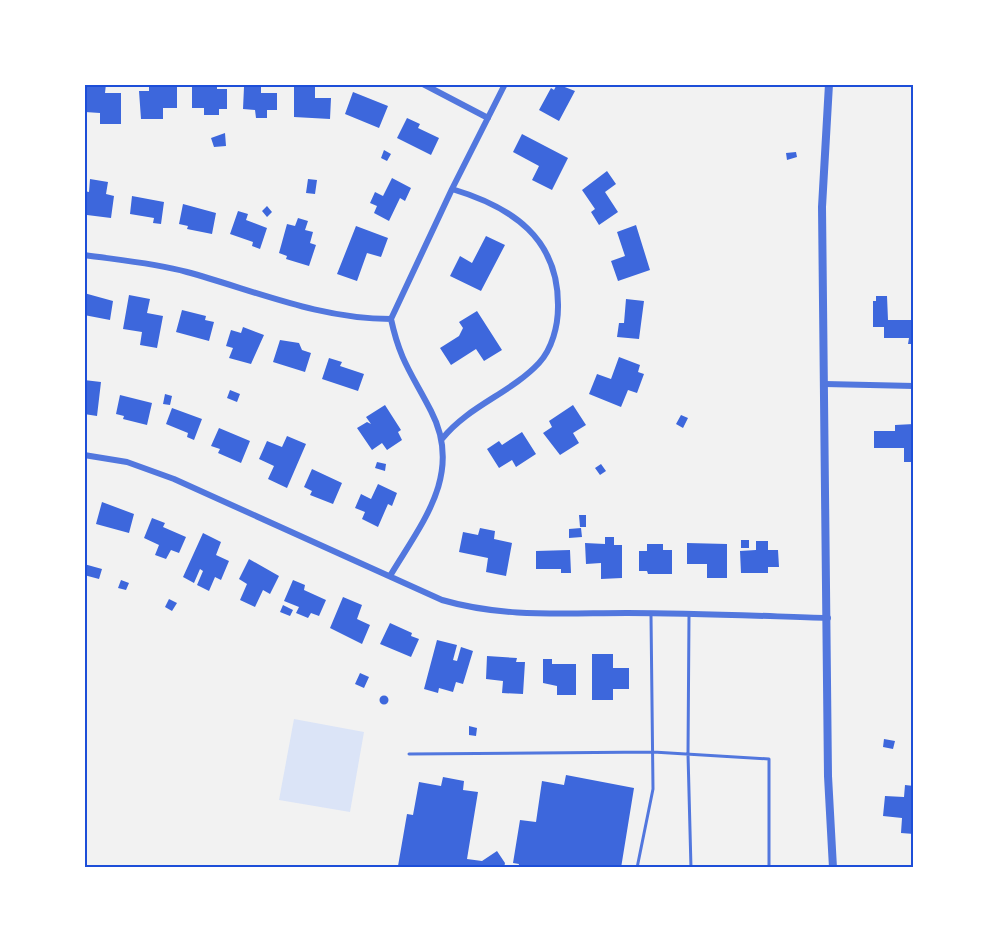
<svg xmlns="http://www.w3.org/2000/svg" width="998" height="952" font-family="Inter,sans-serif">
  <rect width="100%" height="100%" fill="#f2f2f2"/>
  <path fill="#dbe4f7" d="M294,719L364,732L350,812L279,800Z"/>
  <path fill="#3d67dc" d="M85,84H106L105,93H121V124H100V113L85,112Z
    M294,84H315V98H331L330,119L294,117Z
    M557,84L575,91L559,121L539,110L551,88L554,90Z
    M149,85L177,86V108H163V119H141L139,91H149Z
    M217,85V89H227V109H219V115H204V108H192V86Z
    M244,87H261V93H277V110H267V118H256L255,110L243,109Z
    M353,92L388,106L379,128L345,114Z
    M407,118L420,124L418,128L439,138L431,155L397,138Z
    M225,133L226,146L214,147L211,138Z
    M522,134L568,158L552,190L532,180L539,166L513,152Z
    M384,150L391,154L387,161L381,158Z
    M796,152L797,157L787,160L786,153Z
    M607,171L616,184L605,192L618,212L599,225L591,212L595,209L582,190Z
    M392,178L411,188L405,201L400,198L389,221L374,213L377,206L370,203L375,192L383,196Z
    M90,179L108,182L106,194L114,196L111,218L87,215V211H84V191L89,192Z
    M308,179L317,180L315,194L306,193Z
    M132,196L164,202L161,224L153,223L154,218L130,214Z
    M183,204L216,213L212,234L187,229L188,226L179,224Z
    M267,206L272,212L267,217L262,211Z
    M238,211L248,214L246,220L267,228L260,249L252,246L253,242L230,234Z
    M298,218L308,221L305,230L313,232L310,243L316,245L309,266L286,259L287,256L279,253L287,224L295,226Z
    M636,225L650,270L618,281L611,261L625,256L617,232Z
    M356,226L388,238L381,257L367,253L357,281L337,274Z
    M486,236L505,245L481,291L450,276L460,256L472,263Z
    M84,293L113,301L110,320L84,315Z
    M129,295L150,299L147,313L163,316L157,348L140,345L142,332L123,329Z
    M876,296H887L888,320H914V344H908L909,338H884V327H873V301H876Z
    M626,299L644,301L639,339L617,337L619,323H624Z
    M182,310L206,316L205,320L214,322L209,341L176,332Z
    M477,311L502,350L484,361L476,349L451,365L440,348L459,336L463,328L459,322Z
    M243,327L264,335L251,364L229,358L233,348L226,346L231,330L241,333Z
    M280,340L299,343L302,350L311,353L305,372L273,362Z
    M619,357L640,365L638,372L644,374L637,393L628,390L621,407L589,394L597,374L611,379Z
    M329,358L342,362L340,366L364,374L358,391L322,379Z
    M84,380L101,382L97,416L84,414Z
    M230,390L240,394L237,402L227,398Z
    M165,394L172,396L170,405L163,404Z
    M120,395L152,403L147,425L123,419L124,416L116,414Z
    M385,405L401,430L398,432L402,440L387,450L382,443L372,450L357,428L367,422L371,424L366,417Z
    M573,405L586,425L573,433L579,443L560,455L543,433L552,427L549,421Z
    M172,408L202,419L194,440L187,437L188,433L166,424Z
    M681,415L688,418L683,428L676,424Z
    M914,424V462H904V448H874V431H895V425Z
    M219,428L250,441L241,463L218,453L220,449L211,446Z
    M522,432L536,454L516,467L512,460L499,468L487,449L499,441L502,445Z
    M287,436L306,444L287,488L268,479L274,466L259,459L267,441L282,447Z
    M377,462L386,464L385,471L375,468Z
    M601,464L606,471L600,475L595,468Z
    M312,469L342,483L333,504L310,495L312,491L304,487Z
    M378,484L397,493L392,506L388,504L378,527L362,519L365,512L355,508L361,494L371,499Z
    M102,502L134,514L129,533L96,524Z
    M579,515H586V527H580Z
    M152,518L165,523L163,527L186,537L179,553L171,550L166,559L155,555L159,545L144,538Z
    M480,528L495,531L494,539L512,543L506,576L486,572L488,558L459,552L463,532L478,535Z
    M581,528L582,537L569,538V529Z
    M203,533L221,542L216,555L229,561L221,580L215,577L209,591L197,585L203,571L200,569L194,583L183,577Z
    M605,537H614V545H622V578L601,579V563L586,564L585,543L605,544Z
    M741,540H749V548H741Z
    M756,541H768V550H778L779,567H768V573H741L740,551L756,550Z
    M687,543L727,544V578H707V564H687Z
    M647,544H663V550H672V574H648L647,571H639V551H647Z
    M570,550L571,573H561V569H536V551Z
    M249,559L279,576L270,594L263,590L255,607L240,600L247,584L239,579Z
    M84,564L102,569L99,579L84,575Z
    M121,580L129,583L126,590L118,588Z
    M293,580L305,585L304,590L326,600L319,616L311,613L308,618L296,613L299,607L284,601Z
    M343,597L362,605L357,619L370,625L362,644L330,628Z
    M169,599L177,603L172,611L165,607Z
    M283,605L293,610L290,616L280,612Z
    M390,623L412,633L411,636L419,639L411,657L380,644Z
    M437,640L457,645L453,660L457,661L461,647L473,651L463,684L456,682L453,692L439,688L438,693L424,689Z
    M592,654H613V668H629V689H613V700H592Z
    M487,656L517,658L516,662H525L523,694L502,693L503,681L486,679Z
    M543,659H552V664H576V695H557V686L543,683Z
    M360,673L369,677L364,688L355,684Z
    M379.5 700a4.5 4.5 0 1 1 9 0a4.5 4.5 0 1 1-9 0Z
    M469,726L477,728L476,736L469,735Z
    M884,739L895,741L893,749L883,747Z
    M566,775L634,788L621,868H518L519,864L513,863L520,820L536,822L542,781L564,785Z
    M443,777L464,781L463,790L478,792L467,859L482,861L497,851L505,863L504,868L398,866L407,814L413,815L419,782L441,786Z
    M905,785L914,786V834L901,833L902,818L883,816L885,796L904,797Z"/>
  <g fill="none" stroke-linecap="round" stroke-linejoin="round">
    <path stroke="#5277de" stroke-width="3" d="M689,615L688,754L691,868
      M409,754L653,752L769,759V868
      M637,868L653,789L651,615"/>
    <path stroke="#5277de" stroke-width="6" d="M423,84L488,118
      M84,255C119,260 154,263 187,272C256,291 319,319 391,319
      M825,384L914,386
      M442,439C468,406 511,393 539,363C552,349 558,326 558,307C559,238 512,207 452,189
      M84,455L127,462L174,479L442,600C504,618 563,613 627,613C694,613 761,616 828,618
      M390,576C421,524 464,474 431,411C412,374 400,361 391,319L452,189L505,84"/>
    <path stroke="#5277de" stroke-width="8" d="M829,84L822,207L828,776L833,868"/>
  </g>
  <rect width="998" height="952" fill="none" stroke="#ffffff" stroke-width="171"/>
  <rect x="86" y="86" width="826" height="780" fill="none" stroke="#1d4ed8" stroke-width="2"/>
</svg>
